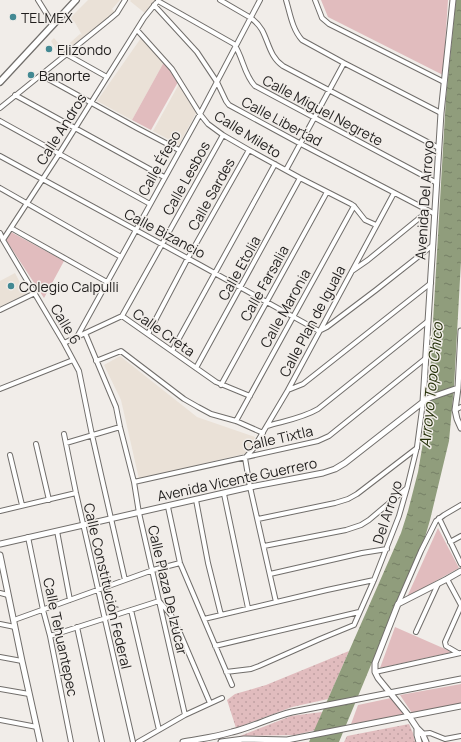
<svg xmlns="http://www.w3.org/2000/svg" width="461" height="742" font-family="Manrope,sans-serif">
  <defs>
    <pattern id="grass-dots" width="8" height="8" patternUnits="userSpaceOnUse"><rect width="8" height="8" fill="#e1bcbe"/><path d="M2 2h.1M6 6h.1" fill="none" stroke="#c1a1a3" stroke-width="1.8" stroke-linecap="round"/></pattern>
    <pattern id="water-ripples" width="26" height="14" patternUnits="userSpaceOnUse"><rect width="26" height="14" fill="#909d7c"/><path d="M2 4q2-2 4 0t4 0M15 11q2-2 4 0t4 0" fill="none" stroke="#757f65"/></pattern>
  </defs>
  <rect width="100%" height="100%" fill="#f1ede9"/>
  <path fill="#eae1d7" d="M88,0H120L112,9L115,12L83,37L60,56L51,41L54,38L63,49L80,34L82,35L74,21L72,23L69,19Z
    M131,0H156L146,14L130,1Z
    M141,38L164,62L132,120L97,101Z
    M179,84L196,113L179,145L153,131Z
    M15,273L26,294L0,307V281Z
    M120,356L197,417L255,437L248,453L139,479L121,400L104,365Z"/>
  <path fill="url(#grass-dots)" d="M349,651L328,699L292,707L236,728L227,700L235,694L266,685Z
    M322,712L316,730L295,735L240,736L291,716Z
    M409,724L413,733L415,742H344L347,736Z"/>
  <path fill="#e1bcbe" d="M321,0H448L443,75L328,17Z
    M164,62L178,82L151,130L132,120Z
    M11,232L64,261L44,298L6,240Z
    M438,528L459,568L407,597Z
    M395,627L452,652L380,668Z
    M461,684V704L412,713L400,695Z
    M391,698L405,715L351,724L358,705Z"/>
  <path fill="url(#water-ripples)" d="M456,0H461V261L454,387L449,441L430,520L421,551L371,665L339,742H309L401,533L408,511L418,472L428,413L433,322L446,97Z"/>
  <g fill="none" stroke-linecap="round" stroke-linejoin="round">
    <defs>
      <path id="minor" d="M38,0L53,24
        M220,0L251,18C255,21 259,25 262,30C269,43 270,57 283,66L439,148
        M286,0C290,13 292,29 302,40L344,63L441,113
        M315,0L322,18L329,24L444,82
        M158,1L234,44C243,57 244,75 255,86L437,183
        M154,5L197,52L217,82L226,101L229,105L301,144L435,214
        M137,30L172,69L200,114L208,124L223,135L249,150L300,178L351,204L354,206L365,220L376,225
        M66,54L107,77
        M41,75L137,128L179,150
        M15,95L164,177
        M0,108L110,19L117,13L125,0
        M0,121L150,204
        M0,156L200,265L319,331L327,327L376,290L433,245
        M286,170L344,63
        M0,188L121,257
        M11,228L107,282
        M0,233L3,240L64,343L79,371L92,435L125,580
        M3,240L59,154L144,18L156,3
        M352,271L368,260L428,211
        M0,310L35,293
        M122,316L223,135
        M122,316L216,382L250,396
        M85,333L116,407L120,427L134,482L139,513L185,715
        M148,334L188,258L249,150
        M77,337L200,114L260,0
        M64,343L122,316
        M172,351L275,164
        M96,361L121,351L184,399L198,407L211,414L236,421L263,433
        M196,368L300,178
        M221,385L327,192
        M0,389L73,360
        M288,390L303,384L431,283
        M455,410L461,407
        M236,421L354,206
        M267,426C284,421 303,418 318,409L428,321
        M64,434L76,493L133,742
        M66,443L120,427
        M36,444L49,500
        M10,455L22,505
        M134,482L318,441L329,436L426,358
        M224,494L248,608
        M196,500L208,563L221,615
        M168,507L180,563L232,685
        M0,511L76,493
        M439,518L461,564
        M258,519L335,503L348,499L357,494L417,448
        M57,531L70,600
        M28,537L43,610L50,636L71,742
        M450,542L461,536
        M264,546L346,530L361,525L369,520L407,488
        M270,574L362,553L387,549
        M447,579L461,605
        M0,593L8,595
        M276,602L250,487L245,458L253,449L288,390L394,193
        M398,604L421,551L436,521L444,515L461,505
        M131,610L159,730
        M204,619L327,590L374,580
        M14,620L153,570L180,563
        M0,624L15,627
        M77,627L102,742
        M416,632L438,584
        M50,636L159,601L171,615L180,633L210,703
        M215,646L359,612
        M458,653L446,646L445,642L461,606
        M0,657L22,661
        M226,672L251,669L259,666L320,639L354,625L374,580L399,516L407,488L417,447L423,402
        M375,672L461,653
        M0,689L29,694
        M0,720L37,727
        M420,734L430,733L445,739
        M445,739L461,736
        M138,742L185,715L222,698"/>
      <path id="tertiary" d="M461,331L458,388L455,410L457,419L461,428
        M423,402L441,113L453,0
        M0,544L250,487L323,473L335,469L345,463L423,402L429,398L458,388
        M0,555L22,661L40,742
        M417,728V735L419,742
        M183,742C199,739 216,737 232,732C253,727 271,717 292,712L461,679
        M221,742L244,739L287,740L461,706
        M426,742L422,733L417,728L409,716L378,678L375,672V663L398,604L447,579L461,571"/>
      <path id="secondary" d="M0,82L76,0"/>
    </defs>
    <use href="#minor" stroke="#716e6b" stroke-width="6"/>
    <use href="#tertiary" stroke="#716e6b" stroke-width="7"/>
    <use href="#secondary" stroke="#716e6b" stroke-width="8"/>
    <use href="#minor" stroke="#fff" stroke-width="4"/>
    <use href="#tertiary" stroke="#fff" stroke-width="5"/>
    <use href="#secondary" stroke="#fff" stroke-width="5.5"/>
  </g>
  <g fill="#438993" stroke="#f1ede9" stroke-width="1.5">
    <circle cx="13" cy="17" r="4"/>
    <circle cx="49" cy="49" r="4"/>
    <circle cx="31" cy="75" r="4"/>
    <circle cx="11" cy="286" r="4"/>
  </g>
  <g text-anchor="middle" dominant-baseline="central" stroke-width="3" stroke-linejoin="round" paint-order="stroke">
    <g font-size="14" fill="#201e1d" stroke="#f1ede9" text-anchor="start">
      <text x="21" y="17">TELMEX</text>
      <text x="57" y="49">Elizondo</text>
      <text x="39" y="75">Banorte</text>
      <text x="19" y="286">Colegio Calpulli</text>
    </g>
    <g font-size="14" fill="#201e1d" stroke="#f1ede9">
      <text transform="translate(323 110) rotate(28)">Calle Miguel Negrete</text>
      <text transform="translate(282 121) rotate(28)">Calle Libertad</text>
      <text transform="translate(61 129) rotate(-58)">Calle Andros</text>
      <text transform="translate(248 134) rotate(32)">Calle Mileto</text>
      <text transform="translate(159 163) rotate(-61)">Calle Éfeso</text>
      <text transform="translate(186 178) rotate(-61)">Calle Lesbos</text>
      <text transform="translate(211 194) rotate(-61)">Calle Sardes</text>
      <text transform="translate(424 200) rotate(-86)">Avenida Del Arroyo</text>
      <text transform="translate(165 233) rotate(28)">Calle Bizancio</text>
      <text transform="translate(239 268) rotate(-61)">Calle Etolia</text>
      <text transform="translate(264 283) rotate(-61)">Calle Farsalia</text>
      <text transform="translate(285 308) rotate(-61)">Calle Maronia</text>
      <text transform="translate(312 321) rotate(-62)">Calle Plan de Iguala</text>
      <text transform="translate(66 324) rotate(59)">Calle 6</text>
      <text transform="translate(164 332) rotate(35)">Calle Creta</text>
      <text transform="translate(278 438) rotate(-13)">Calle Tixtla</text>
      <text transform="translate(237 479) rotate(-12)">Avenida Vicente Guerrero</text>
      <text transform="translate(387 512) rotate(-72)">Del Arroyo</text>
      <text transform="translate(108 586) rotate(77)">Calle Constitución Federal</text>
      <text transform="translate(168 590) rotate(77)">Calle Plaza De Izúcar</text>
      <text transform="translate(61 637) rotate(78)">Calle Tehuantepec</text>
    </g>
    <g font-size="15" font-style="italic" fill="#253109" stroke="#f1ede9">
      <text transform="translate(431 385) rotate(-84)">Arroyo Topo Chico</text>
    </g>
  </g>
</svg>
